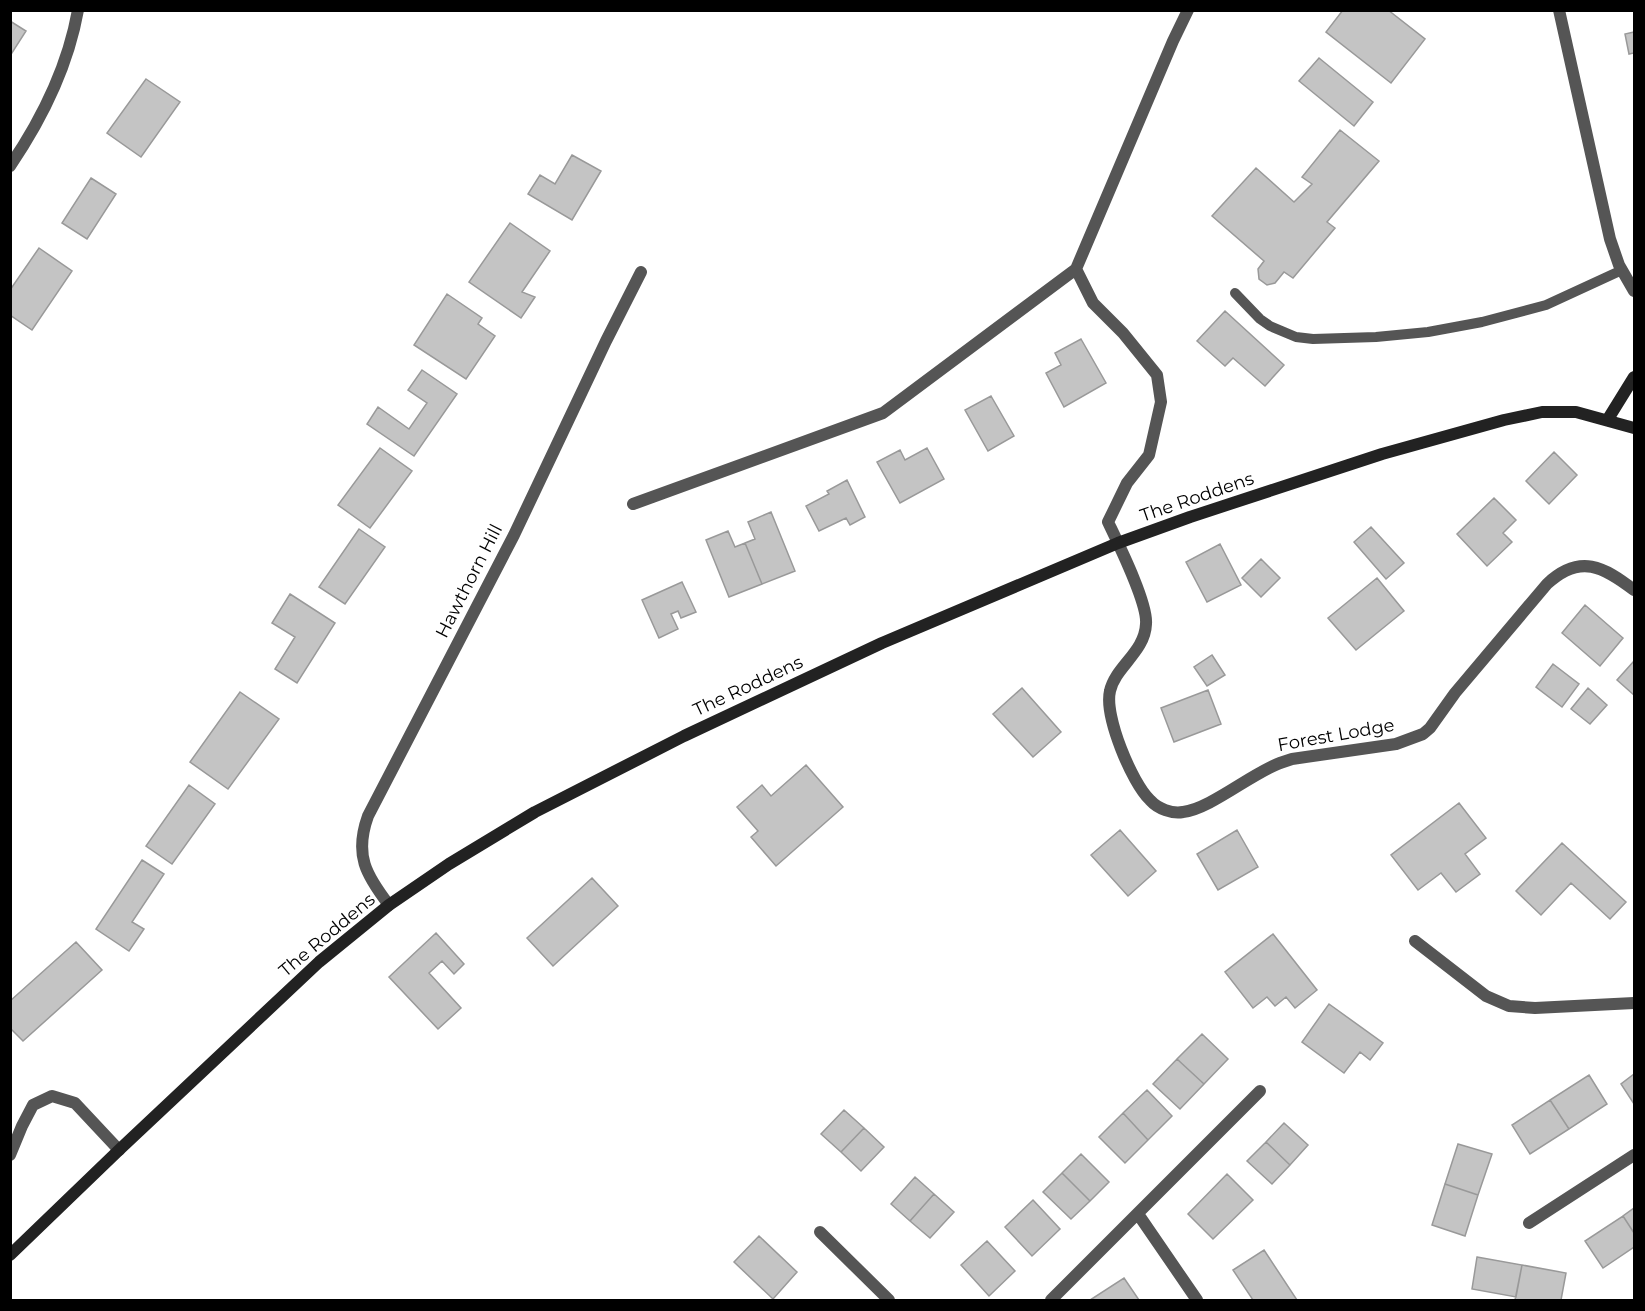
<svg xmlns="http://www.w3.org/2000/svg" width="1645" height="1311" font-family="Montserrat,sans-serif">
  <rect width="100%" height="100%" fill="#fff"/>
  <path fill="#c4c4c4" stroke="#999" stroke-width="1.5" d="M1343,10H1388L1425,39L1391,83L1326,32Z
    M10,21L26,31L10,56Z
    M1634,32V53L1629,54L1625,34Z
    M1319,58L1373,102L1354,126L1299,81Z
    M146,79L180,102L141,157L107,133Z
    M1340,130L1379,161L1327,222L1335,228L1293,278L1284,272L1275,283L1267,285L1259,279L1258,269L1264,261L1212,216L1256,168L1294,202L1312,184L1302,177Z
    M572,155L601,171L572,220L528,194L540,175L555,184Z
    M91,178L116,194L87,239L62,223Z
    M510,223L550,251L522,292L535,297L521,318L469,282Z
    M39,248L72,271L32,330L10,315V290Z
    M447,294L482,318L478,324L495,336L466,379L414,345Z
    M1225,311L1284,365L1265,386L1233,358L1225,366L1197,341Z
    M1081,339L1106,383L1064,407L1046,373L1061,365L1055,353Z
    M422,370L457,394L414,456L367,424L378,407L409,429L427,403L408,390Z
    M991,396L1014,436L988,451L965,410Z
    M380,448L412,471L370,528L338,505Z
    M927,448L944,479L900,503L877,462L900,450L905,460Z
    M1554,452L1577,475L1549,504L1526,481Z
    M847,480L865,517L850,525L846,518L819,531L806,506L829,494L827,491Z
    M1494,498L1516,520L1503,533L1512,542L1487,566L1457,534Z
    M771,512L795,571L762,584L745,543L755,539L748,522Z
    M1371,527L1404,563L1386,579L1354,542Z
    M359,529L385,547L345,604L319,587Z
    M728,531L735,547L745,543L762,584L729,597L706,540Z
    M1220,544L1241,585L1207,602L1186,562Z
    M1261,559L1280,578L1261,597L1242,578Z
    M1377,578L1404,611L1356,650L1328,618Z
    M682,582L696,612L681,618L678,611L671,614L678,629L659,638L642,600Z
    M290,594L335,623L297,683L275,669L295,637L272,623Z
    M1585,605L1623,638L1600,666L1562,633Z
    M1212,655L1225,675L1207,686L1194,667Z
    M1634,661V695L1617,680Z
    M1553,664L1579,684L1562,707L1536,687Z
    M1022,688L1061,732L1033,757L993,714Z
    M1588,688L1607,705L1590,724L1571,709Z
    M1208,690L1221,724L1174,742L1161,708Z
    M240,692L279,719L228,789L190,762Z
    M806,765L843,807L776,866L751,837L758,831L737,807L762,785L771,796Z
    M189,785L215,804L172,864L146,846Z
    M1459,803L1486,838L1465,854L1480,874L1456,892L1441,873L1418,890L1391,855Z
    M1120,830L1156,871L1128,896L1091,855Z
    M1237,830L1258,867L1218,890L1197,854Z
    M1562,843L1626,902L1610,919L1571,883L1541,915L1516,891Z
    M142,860L164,874L132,922L144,929L129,951L96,929Z
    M592,878L618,906L553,966L527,938Z
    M436,933L464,964L454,974L442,961L429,973L461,1008L438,1029L389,977Z
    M1273,934L1317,990L1295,1008L1286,997L1275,1006L1267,997L1253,1008L1225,972Z
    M76,942L102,970L23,1041L10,1028V1001Z
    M1329,1004L1383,1043L1370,1060L1360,1052L1344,1073L1302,1042Z
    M1202,1034L1228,1059L1204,1084L1177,1059Z
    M1177,1059L1204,1084L1180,1109L1153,1084Z
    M1634,1074V1104L1621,1084Z
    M1589,1075L1607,1104L1569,1129L1550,1100Z
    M1147,1090L1172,1116L1148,1140L1123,1113Z
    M1550,1100L1569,1129L1530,1154L1512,1125Z
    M844,1110L864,1128L841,1152L821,1134Z
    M1123,1113L1148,1140L1125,1163L1099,1137Z
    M1284,1123L1308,1145L1290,1165L1266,1142Z
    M864,1128L884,1147L861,1171L841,1152Z
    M1266,1142L1290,1165L1272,1184L1247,1161Z
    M1458,1144L1492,1154L1478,1195L1445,1184Z
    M1081,1154L1109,1182L1090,1201L1062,1173Z
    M1062,1173L1090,1201L1071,1219L1043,1192Z
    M1227,1174L1253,1200L1213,1239L1188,1214Z
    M915,1177L934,1194L910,1221L891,1204Z
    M1445,1184L1478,1195L1465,1236L1432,1225Z
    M934,1194L954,1212L930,1238L910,1221Z
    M1033,1200L1060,1229L1032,1256L1005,1227Z
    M1634,1208V1233L1623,1216Z
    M1623,1216L1634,1233V1247L1603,1268L1585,1241Z
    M759,1236L797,1272L773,1299L734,1262Z
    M987,1241L1015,1271L989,1296L961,1265Z
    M1264,1250L1297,1300H1253L1233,1270Z
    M1477,1257L1522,1265L1516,1297L1472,1289Z
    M1522,1265L1566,1273L1561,1300H1515Z
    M1124,1278L1139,1300H1090Z"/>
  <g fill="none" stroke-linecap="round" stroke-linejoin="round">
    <path stroke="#555" stroke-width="10" d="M1235,293L1260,319L1270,326L1296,337L1313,339L1376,337L1428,332L1482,322L1546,305L1622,270"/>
    <path stroke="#555" stroke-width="12" d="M1559,10L1610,239L1619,265L1634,291
      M10,166C42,119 68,66 78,10
      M1076,269L1093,303L1123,333L1157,375L1161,402L1149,455L1127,483L1108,522C1118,543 1148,603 1146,624C1145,652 1115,667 1110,691C1104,716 1132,783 1150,800C1158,809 1172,814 1183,812C1210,809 1252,773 1280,763L1292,759L1396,744L1423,734L1430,728L1455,693L1547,584C1580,553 1604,567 1634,590
      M633,504L883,413L1076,269L1173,41L1188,10
      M389,905C366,875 354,855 368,816L514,535L606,341L641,272
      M1415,941L1486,996L1509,1006L1535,1008L1634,1003
      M10,1155L22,1126L33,1105L52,1096L75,1103L119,1150
      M1138,1214L1197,1300
      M1529,1223L1634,1155
      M820,1232L889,1300
      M1051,1300L1260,1091"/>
    <path stroke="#222" stroke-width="12" d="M1608,419L1634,377
      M10,1255L119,1150L319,962L389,905L449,864L535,812L684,736L882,643L1118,543L1190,517L1382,454L1504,420L1542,412H1576L1634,428"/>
  </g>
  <g text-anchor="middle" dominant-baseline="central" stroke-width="4.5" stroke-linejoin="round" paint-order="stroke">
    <g font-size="18" fill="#000" stroke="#fff">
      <text transform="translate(1197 497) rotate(-19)">The Roddens</text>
      <text transform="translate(469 581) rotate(-63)">Hawthorn Hill</text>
      <text transform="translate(748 686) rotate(-25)">The Roddens</text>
      <text transform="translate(1336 735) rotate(-10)">Forest Lodge</text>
      <text transform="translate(327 935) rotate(-40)">The Roddens</text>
    </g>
  </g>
  <rect width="1645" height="1311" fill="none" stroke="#000000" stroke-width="24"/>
</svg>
